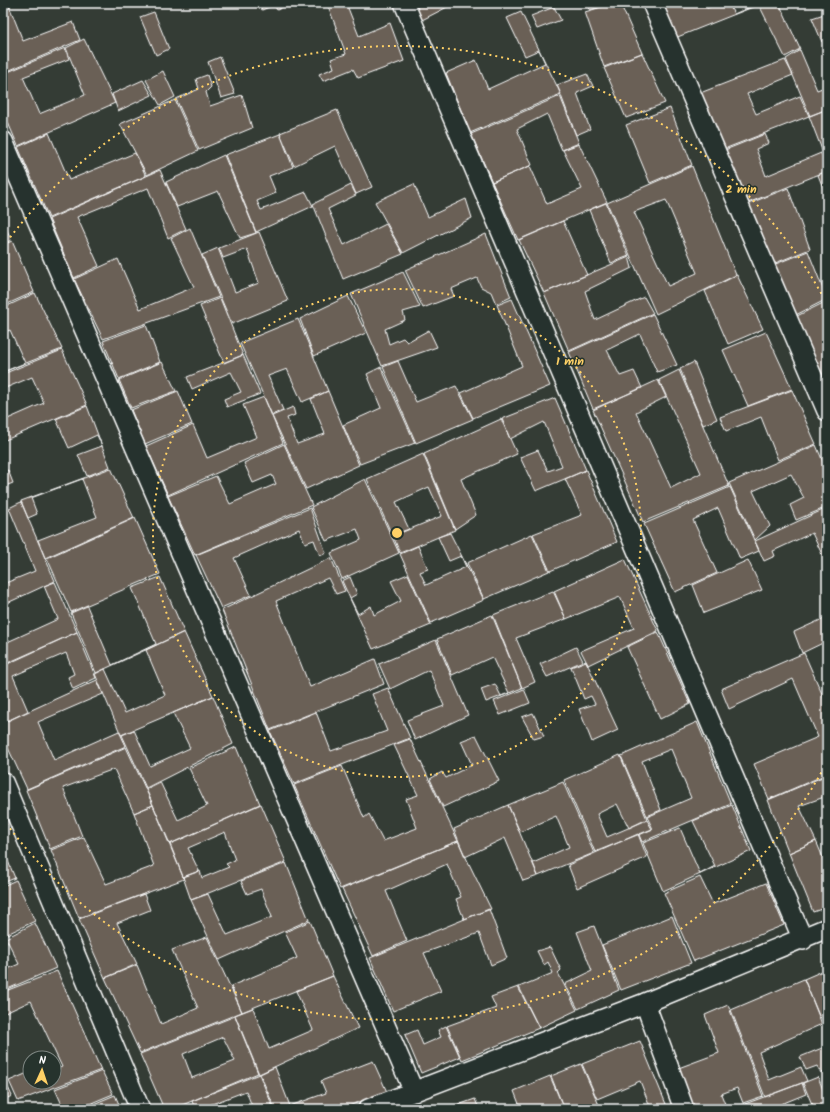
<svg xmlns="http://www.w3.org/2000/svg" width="830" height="1112" font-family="Kalam,sans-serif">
  <rect width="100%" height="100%" fill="#343c35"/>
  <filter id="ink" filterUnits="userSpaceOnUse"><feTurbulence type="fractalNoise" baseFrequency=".025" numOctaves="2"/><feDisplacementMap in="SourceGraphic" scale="8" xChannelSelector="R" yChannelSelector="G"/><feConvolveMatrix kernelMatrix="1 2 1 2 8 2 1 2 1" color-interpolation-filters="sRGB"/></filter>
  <g filter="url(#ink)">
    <path fill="#6b6057" stroke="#fff" fill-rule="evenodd" d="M3,3H8L23,41L73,22L80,40L3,73Z
      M259,3H291L277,10L274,5L262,10Z
      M327,3H346L359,36L390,23L404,61L358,78L353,69L323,81L319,74L334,68L331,59L346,54Z
      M415,3H455L422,20Z
      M587,3H614L590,10Z
      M614,3H620L642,53L604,67L585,12Z
      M660,3H705L707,8L720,3H728L734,14L748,8L746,3H757L758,5L675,38Z
      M764,3H779L800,49L785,57L759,5Z
      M554,7L561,20L537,29L531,16Z
      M154,12L169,49L156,55L140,17Z
      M521,12L545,62L561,94L470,133L446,73L476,60L488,89L545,63L539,50L525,56L507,18Z
      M827,13V40L822,42L812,18Z
      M84,39L115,103L18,146L3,111V74L65,48L69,59L23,77L39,114L85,95L66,48Z
      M800,50L817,90L827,86V109L810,116L786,59Z
      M642,53L665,103L626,118L604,68Z
      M220,57L235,94L221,98L208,62Z
      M785,60L793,75L747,94L756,114L800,96L809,116L719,151L695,95Z
      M163,71L175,97L160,105L146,80Z
      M587,74L593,86L577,93L590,129L576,135L557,85Z
      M207,75L211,87L206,92L210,106L242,95L252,128L199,150L176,99L199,89L196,79Z
      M143,80L152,95L118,111L112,94Z
      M560,96L579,143L562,150L547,114L517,129L532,165L492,182L471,134Z
      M175,100L198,151L147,175L120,124Z
      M670,108L692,165L650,183L626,125Z
      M337,110L372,187L356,194L335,146L294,166L280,133Z
      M825,110L827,115V163L809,116Z
      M49,133L69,180L135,153L146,176L49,218L18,147Z
      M280,134L293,167L269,176L276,193L257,201L261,210L306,192L313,206L256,232L225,155Z
      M765,134L769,143L756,149L766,176L821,153L827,166V171L743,205L720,152Z
      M579,144L607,202L518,240L492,182L530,166L547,204L582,189L563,150Z
      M224,155L256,233L240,238L218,191L177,207L166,182Z
      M692,166L736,275L656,314L607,203ZM666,200L697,273L668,286L634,212Z
      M160,170L186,229L168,238L148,188L77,217L99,266L74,278L49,219Z
      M827,171V189L824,190L818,175Z
      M414,184L428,217L466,199L472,218L403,253L375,202Z
      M351,185L356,195L328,209L344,245L386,224L403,254L343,279L313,204Z
      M788,188L810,249L768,266L743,206Z
      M606,203L629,256L611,263L589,210Z
      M3,220L11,240L3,244Z
      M563,221L587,275L544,293L519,240Z
      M190,228L219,297L103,339L74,279L118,259L140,309L194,287L171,238Z
      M259,232L288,301L232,324L202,255L218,248L235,292L259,283L247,249L223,258L219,248Z
      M486,234L511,297L496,304L491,292L481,287L477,278L451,289L454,296L423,308L405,270Z
      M12,241L34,292L3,306V245Z
      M808,251L827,299L790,318L768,267Z
      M629,257L632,268L585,291L595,320L644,297L653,313L569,351L544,293Z
      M403,272L420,307L403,312L405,320L385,329L389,344L403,338L407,342L429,330L437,347L382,366L351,294Z
      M737,275L763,329L728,344L705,291Z
      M35,293L62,349L3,372L25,363L10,330L3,333V308Z
      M348,296L366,333L314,356L300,319Z
      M220,298L243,355L224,363L200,306Z
      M512,299L550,386L473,418L461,393L522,366L497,305Z
      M827,301V395L791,319Z
      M653,314L677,365L657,372L640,334L607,350L620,376L634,371L642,388L593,409L569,352Z
      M298,319L328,391L302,402L287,369L268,376L283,410L272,415L240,343Z
      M146,325L160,362L119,379L103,341Z
      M766,332L792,389L748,406L723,350Z
      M62,350L87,405L3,441V421L44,403L32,377L3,389V374Z
      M243,355L260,394L227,407L224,399L241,392L231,372L192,389L187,377Z
      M398,361L416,402L456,386L473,419L416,443L383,367Z
      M162,362L176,391L131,408L119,380Z
      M694,362L717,419L703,425L680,369Z
      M381,367L415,443L360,464L343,425L381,408L367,374Z
      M679,370L729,486L643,522L593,410L658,380L666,397L636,412L671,488L701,473L659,380Z
      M792,390L816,444L778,460L761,417L726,431L720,417Z
      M178,391L192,424L145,444L131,410Z
      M328,391L359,465L306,489L272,416L293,407L295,415L287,418L297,444L325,434L311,399Z
      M264,397L283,443L168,495L146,446L193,425L207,458L257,437L243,405Z
      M555,398L586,470L536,491L520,457L538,450L548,471L562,466L544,422L510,439L502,419Z
      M87,406L110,467L87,476L78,455L102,446L97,435L69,448L56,419Z
      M501,419L517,454L461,479L476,515L455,529L424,454Z
      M284,444L312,505L195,555L168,496L216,476L230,504L276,484L272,475L253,483L244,463Z
      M816,445L827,471V507L796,520L790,505L804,498L791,474L753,491L770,526L755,540L729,483Z
      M423,454L455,530L400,553L393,536L442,516L429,487L396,502L409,529L392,535L367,479Z
      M111,468L134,518L45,558L38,540L97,517L82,479L31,498L37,514L28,518L21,501Z
      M8,470L13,483L3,487V472Z
      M586,470L617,542L550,571L533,534L582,515L565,479Z
      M365,479L399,553L342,579L331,553L361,540L357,529L326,541L311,507Z
      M730,487L759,551L740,559L718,508L693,520L717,573L675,592L644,524Z
      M21,502L55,581L3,605V584L35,571L9,508Z
      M310,508L326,553L320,556L314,540L305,543L299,529L234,558L251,595L221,608L196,555Z
      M827,508V565L812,533L773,551L775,556L764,561L755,541Z
      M135,518L160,574L71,612L47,558Z
      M450,533L484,600L431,623L400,554L418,546L428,569L420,572L426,585L466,567L461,556L449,561L438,537Z
      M532,534L549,571L484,599L467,563Z
      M331,558L345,591L336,594L328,578L276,601L310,687L375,659L384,684L270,730L222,610Z
      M625,559L658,631L588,665L581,651L634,628L620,597L566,619L554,591Z
      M748,560L762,590L704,613L693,585Z
      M408,574L431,625L373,649L342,581L350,577L357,594L350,598L358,614L371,606L374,615L401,601L391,581Z
      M160,577L184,632L96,673L71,613L87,606L112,665L156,644L132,588Z
      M55,582L77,632L3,665V644L58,619L44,586Z
      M553,591L566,619L516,638L535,682L522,688L493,615Z
      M492,615L522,688L486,702L481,689L495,684L501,696L509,693L492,657L452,675L437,639Z
      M827,617V641L802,653L794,632Z
      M77,632L96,678L73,689L68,677L74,674L66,653L13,676L28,711L3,723V666Z
      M184,632L213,696L121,735L95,674L105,669L125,713L165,695L146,650Z
      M658,632L690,704L660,719L627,647Z
      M436,640L468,715L415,740L407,720L444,706L429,670L390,689L379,664Z
      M576,647L583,661L547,677L540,664Z
      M804,653L827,705V774L769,799L754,764L818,737L793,679L729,709L721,689Z
      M586,661L618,730L592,742L579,709L595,704L591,696L584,699L571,667Z
      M97,680L103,694L38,722L54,760L119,731L126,746L27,789L3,737V723Z
      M388,688L410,738L294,784L270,731L316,712L331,751L387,731L372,694Z
      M524,689L530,703L500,715L494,701Z
      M213,696L233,744L146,788L122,735L134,730L150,766L190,748L173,713Z
      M533,713L544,736L534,739L522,717Z
      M697,722L731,804L642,842L639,835L653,829L647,817L691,798L671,749L642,761L661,810L647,816L621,756Z
      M476,735L499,781L443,807L430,779L442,772L446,778L472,765L461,741Z
      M410,739L458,841L340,889L294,785L342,766L364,818L369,814L383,841L417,828L406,799L418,795L394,745Z
      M126,747L153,805L134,813L114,769L63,788L82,836L50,849L26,790Z
      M236,747L260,804L170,844L146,789L160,782L178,820L207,806L189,768Z
      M620,755L647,819L629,828L617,804L597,814L607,837L647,820L652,829L595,852L564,780Z
      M827,775V796L799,806L816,841L789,853L768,800Z
      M563,782L594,853L538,876L533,863L569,847L556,816L520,832L508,805Z
      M261,804L286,862L191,900L183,877L200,871L202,878L229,867L226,864L235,860L225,832L188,848L199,871L183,877L170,844Z
      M153,805L184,879L79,918L51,850L84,837L106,884L154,866L134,813Z
      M508,805L538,876L523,881L505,838L465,857L454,829Z
      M732,805L751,851L663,891L643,843L680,828L700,874L715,866L693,821Z
      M638,834L647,857L577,888L568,865Z
      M458,841L491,909L464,919L456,899L461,897L447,864L386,891L407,941L373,956L342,889Z
      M816,841L827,867V907L813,912L789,853Z
      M3,849L15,878L3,883Z
      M286,863L309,920L219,960L191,900L208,894L227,935L272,917L261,889L247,894L241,881Z
      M700,877L713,904L766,883L784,925L694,961L664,893Z
      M16,880L35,921L5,935L3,931V886Z
      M144,894L150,910L117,923L137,964L105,978L79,919Z
      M489,909L507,958L491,965L479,933L424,953L441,991L393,1011L370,958Z
      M672,916L691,963L621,990L602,945Z
      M310,921L333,976L242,1012L231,986L297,958L285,932Z
      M35,923L56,968L3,991V971L19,964L6,938Z
      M594,926L619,990L578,1009L565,984L592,971L577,932Z
      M207,937L242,1012L140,1053L105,978L137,965L161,1024L198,1008L172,950Z
      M550,947L561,970L558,973L577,1010L539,1028L519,987L553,973L548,962L544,965L537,951Z
      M827,969V1015L820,1018L804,979Z
      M57,971L101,1070L18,1101L9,1081L30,1072V1082H54V1070L62,1067L31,1001L3,1014V992Z
      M333,976L358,1028L259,1074L235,1015L253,1008L269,1049L313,1030L296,991Z
      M804,979L822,1024L759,1052L769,1080L801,1067L807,1081L765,1097L731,1010Z
      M518,987L539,1028L462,1060L447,1026L496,1008L491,997Z
      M728,1005L763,1096L743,1103L737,1088L721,1094L727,1109H687L673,1070L719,1053L705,1015Z
      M235,1016L258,1073L173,1109H164L140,1054ZM223,1037L235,1061L192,1078L183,1054Z
      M446,1026L460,1057L421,1073L405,1035L417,1030L423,1045L441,1037L438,1030Z
      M640,1041L668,1109H651L640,1081L597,1099L582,1064Z
      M827,1046V1071L821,1073L817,1066L806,1070L800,1057Z
      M373,1061L387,1092L340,1109H275L260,1074L275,1067L290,1106L326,1093L321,1081Z
      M581,1064L599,1105L588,1109H564L551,1076Z
      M102,1071L113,1094L77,1109H64L55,1089Z
      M259,1074L274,1109H243L252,1106L246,1091L199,1109H195L192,1101Z
      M550,1076L564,1109H521L514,1091Z
      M818,1077L827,1100V1109H814L803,1083Z
      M6,1083L12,1096L3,1100V1084Z
      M802,1083L806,1094L769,1109H747L745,1104Z
      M115,1095L121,1109L84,1108Z
      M475,1099L479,1109H447Z
      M812,1103L814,1109H793Z
      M744,1104L745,1109H731Z"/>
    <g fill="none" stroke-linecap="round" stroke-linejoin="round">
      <defs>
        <path id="street" d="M404,3L803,940
          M652,3L827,411
          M3,141L414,1092
          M3,782L140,1109
          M645,1003L684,1109
          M368,1109L645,1003L827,928"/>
      </defs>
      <use href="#street" stroke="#fff" stroke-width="22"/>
      <use href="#street" stroke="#26332d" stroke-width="19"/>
    </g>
  </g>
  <g fill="none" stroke="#ffd166" stroke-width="2" stroke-dasharray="2 4">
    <circle cx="397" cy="533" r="244"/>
    <path d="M827 762A487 487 0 0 1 3 819M3 247A487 487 0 0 1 827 304"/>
  </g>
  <circle cx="397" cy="533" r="6" fill="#ffd166" stroke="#26332d" stroke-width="2"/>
  <g font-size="12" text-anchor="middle" font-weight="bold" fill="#ffd166" stroke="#26332d" stroke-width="3" stroke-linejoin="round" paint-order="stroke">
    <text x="741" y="193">2 min</text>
    <text x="570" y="365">1 min</text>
  </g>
  <rect width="830" height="1112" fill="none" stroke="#26332d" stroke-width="16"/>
  <rect x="8" y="8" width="814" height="1096" fill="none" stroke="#fff" stroke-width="1.5" filter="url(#ink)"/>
  <g transform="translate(42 1070) rotate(3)"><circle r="19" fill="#26332d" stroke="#7d8581"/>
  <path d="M0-3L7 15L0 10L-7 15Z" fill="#ffd166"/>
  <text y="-6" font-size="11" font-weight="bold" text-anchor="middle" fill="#ffffff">N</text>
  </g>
</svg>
